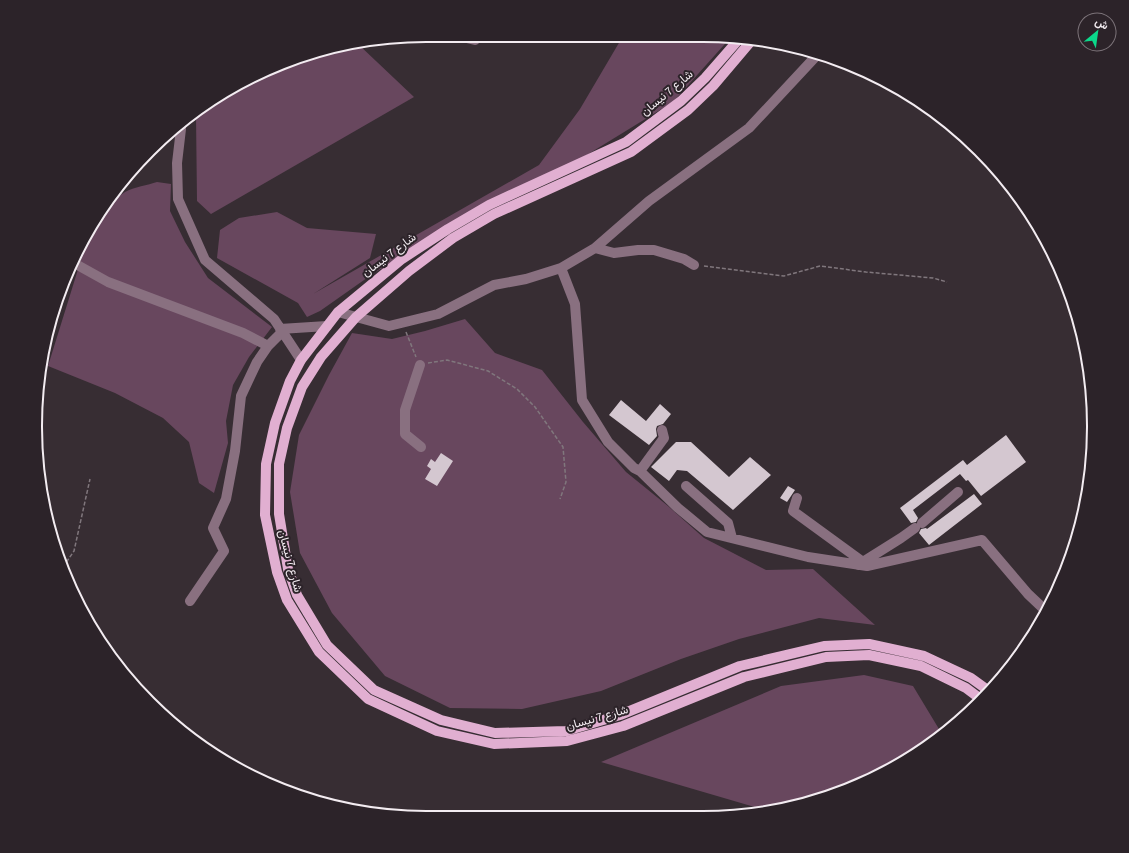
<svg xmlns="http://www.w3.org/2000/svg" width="1129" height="853" font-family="'Source Sans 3',Vazirmatn,sans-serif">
  <rect width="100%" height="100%" fill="#372d33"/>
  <path fill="#68475e" d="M623,36H732L673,102L559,172L468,217L374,273L320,311L307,317L298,303L217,258L220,230L239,218L277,212L307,228L376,234L370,258L313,294L539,165L580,109Z
    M358,44L414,97L211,214L197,201L196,116L231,88L325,48Z
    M157,182L171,184L170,211L185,242L208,278L272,327L249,357L233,385L226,421L228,443L214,493L199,483L189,442L163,418L115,393L48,366L89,234C98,218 108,202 125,192C134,187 148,185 157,182Z
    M465,319L495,353L542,370L583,422L626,472L668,506L704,538L766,570L813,569L875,625L819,618L739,639L681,659L601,691L522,709L450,708L385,676L332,613L300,553L290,492L299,435L329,375L352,333L392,339L425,331Z
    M864,675L913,686L942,734L920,752L829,797L768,811L601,762L781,686Z"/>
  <path fill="#d4c7d0" d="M621,400L646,421L660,404L671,414L663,424L657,426L656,429L657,436L649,445L609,415Z
    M1006,435L1026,462L981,496L968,480L966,481L960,474L913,510L918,518L916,522L911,523L900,508L963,460L967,465Z
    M676,442H691L729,477L750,457L771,475L733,510L687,471L677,470L669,481L651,467Z
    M441,453L453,461L437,486L425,479L431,469L427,466L431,459L435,462Z
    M788,486L795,490L787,502L780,498Z
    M974,494L982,504L929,545L919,533L921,529L926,528L927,529Z"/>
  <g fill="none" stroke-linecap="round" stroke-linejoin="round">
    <path stroke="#80777d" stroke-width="1.5" stroke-dasharray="4 2" stroke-linecap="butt" d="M704,266L784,276L820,266L866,272L933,278L947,282
      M406,332L416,357
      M428,363L447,360L488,371L517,389L535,407L563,447L566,482L560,499
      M63,567L74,551L90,479"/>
    <path stroke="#897080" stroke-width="10" d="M454,35L475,40L476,35
      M181,129L177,163L178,199L205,260L274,319L301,360
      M595,248L614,253L638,250H654L684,259L694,265
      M72,262L108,282L243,333L268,346L282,332
      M561,268L595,248L649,201L749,128L818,54
      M338,312L389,326L438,314L494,285L526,279L561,268L575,304L582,400L608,442L634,468L640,471L678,508L707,532L808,557L867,566L982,540L1028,594L1046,611
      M280,329L327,326
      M420,365L405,410V434L421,447
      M640,471L664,438L662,430
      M686,486L728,523L732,538
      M797,498L793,511L863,562
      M922,523L958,492
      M858,565L901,538L915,528
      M190,601L224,551L213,528L226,499L235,451L241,396L257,362L268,346"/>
    <path stroke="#e1afd1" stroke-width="10" d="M740,38L705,78L681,101L626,142L489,205L448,229L402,259L338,312L301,360L290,381L275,423L266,464L265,515L277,572L287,600L319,652L368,699L437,731L494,744L567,741L623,726L744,677L826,657L869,655L921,666L966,688L982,700
      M752,40L713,86L688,110L631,152L494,214L453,238L409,271L356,317L321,357L302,387L287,428L279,464V514L288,569L297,595L327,645L374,690L441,720L495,733L566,731L620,715L740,666L824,646L869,644L924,656L971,678L989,691"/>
  </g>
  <g text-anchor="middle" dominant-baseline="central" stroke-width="4" stroke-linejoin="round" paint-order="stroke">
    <g font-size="12" fill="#f3ecf1" stroke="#2c2329">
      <text transform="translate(667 93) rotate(-40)">شارع 7 نيسان</text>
      <text transform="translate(389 255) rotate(-37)">شارع 7 نيسان</text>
      <text transform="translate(290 561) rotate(75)">شارع 7 نيسان</text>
      <text transform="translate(597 718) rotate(-16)">شارع 7 نيسان</text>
    </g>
  </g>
  <path d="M0 0H1129V853H0ZM426 42H703A384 384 0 0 1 1087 426V427A384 384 0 0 1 703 811H426A384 384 0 0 1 42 427V426A384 384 0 0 1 426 42Z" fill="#2c2329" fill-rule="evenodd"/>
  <path fill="none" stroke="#f3ecf1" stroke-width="2" d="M426 42H703A384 384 0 0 1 1087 426V427A384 384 0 0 1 703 811H426A384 384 0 0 1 42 427V426A384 384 0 0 1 426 42Z"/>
  <g transform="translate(1097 32) rotate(29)"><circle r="19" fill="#2c2329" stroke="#7c7379"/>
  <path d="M0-3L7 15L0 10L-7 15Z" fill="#0bd98b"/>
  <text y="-6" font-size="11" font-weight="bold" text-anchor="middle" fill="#f3ecf1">ش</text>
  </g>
</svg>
